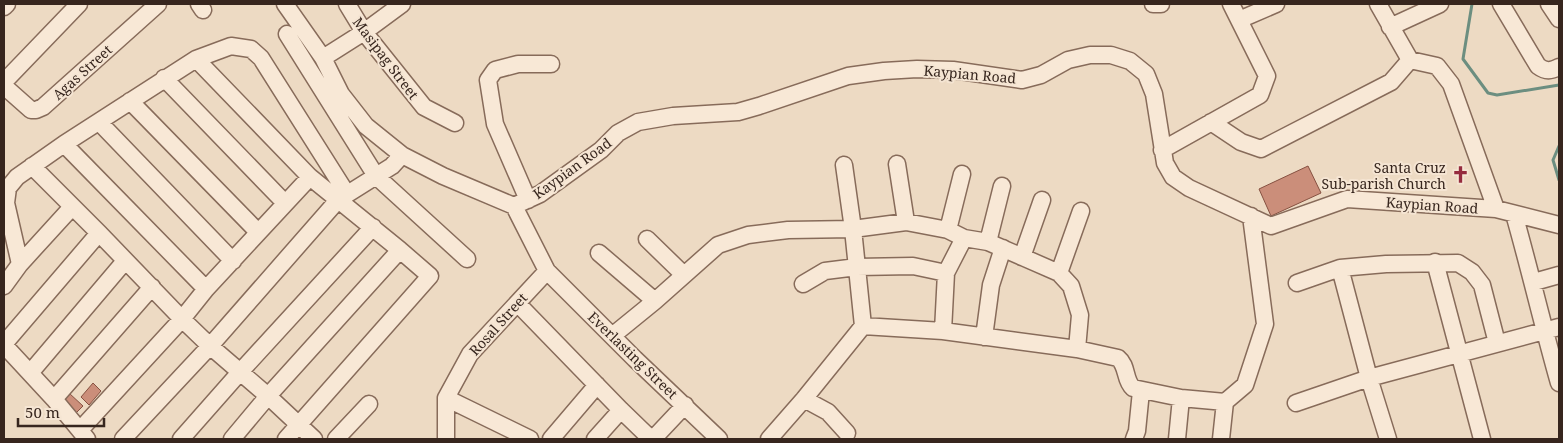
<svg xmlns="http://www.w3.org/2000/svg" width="1563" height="443" font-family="'Noto Serif',serif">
  <rect width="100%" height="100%" fill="#eddac3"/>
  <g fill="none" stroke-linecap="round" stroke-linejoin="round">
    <path stroke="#6c8e80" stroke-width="3" d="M1472,4L1463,59L1488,93L1497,95L1559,85
      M1559,146L1553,160L1559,180"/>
  </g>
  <path fill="#cb8e7a" stroke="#865141" d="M1308,166L1321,193L1271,216L1259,189Z
    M93,383L101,391L89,405L81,397Z
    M69,393L83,406L75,414L62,400Z"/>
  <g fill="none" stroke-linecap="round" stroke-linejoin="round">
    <defs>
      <path id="minor" d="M199,4L203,10
        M285,4L323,58L341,94L366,126L402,155L443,176L514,206
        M347,4L364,32L424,107L455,123
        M1153,4H1161
        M1378,4L1410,60L1437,66L1451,84L1496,209
        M1501,4L1538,66C1546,72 1551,71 1559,67
        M1549,4L1559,19
        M4,7L7,4
        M1239,20L1276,4
        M1390,27L1440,4
        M287,34L376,176L467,259
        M323,58L364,32L402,4
        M196,59L310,177L400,250L430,276L286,439
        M164,78L285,203
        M4,82L79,4
        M4,86L31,110H36L43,107L158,4
        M130,101L258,232
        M99,122L233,261
        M1211,122L1241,142L1261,149L1391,82L1410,60
        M64,144L206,289
        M1162,150L1260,95L1267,76L1231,4
        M897,164L906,222
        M844,165L853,229L863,326
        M32,166L99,233L182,319L210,346L268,396L314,439
        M528,200L495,124L488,80L495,70L518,64H551
        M514,206L540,194L601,150L618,133L638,122L673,116L738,112L759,106L848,76L884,71L917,69L953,70L1022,80L1041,75L1068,60L1090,55H1111L1130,61L1146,74L1154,94L1165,163L1173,177L1189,188L1271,226L1347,199L1496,209L1559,225
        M514,206L547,271L635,359L719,439
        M1514,214C1530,270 1543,327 1559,383
        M948,230L962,174
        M647,239L684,275
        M988,242L1002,186
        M599,253L655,301
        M1022,257L1042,200
        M1435,262L1482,439
        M20,264L6,203L8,188L17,177L64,144L196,59L231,46L251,49L261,58L347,194
        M1340,268L1369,378L1388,439
        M1059,273L1081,211
        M1534,282L1559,275
        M1297,283L1340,268L1386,264L1458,263L1472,272L1482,285L1497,343
        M803,284L825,271L857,267L913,266L946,273
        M4,286L20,264L72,207
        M518,304L621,410L651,439
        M943,331L946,273L964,238
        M612,336L655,301L718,245L748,235L788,230L853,229L906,222L948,230L964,238L988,242L1059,273L1071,286L1080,315L1077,349
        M984,337L991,285L1003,248
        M4,344L99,233
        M4,345L54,399L87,439
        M30,373L125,261
        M446,398L530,439
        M54,399L152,287
        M804,399L828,412L847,433
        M1225,402L1245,385L1265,324L1251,216
        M1296,403L1369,378L1559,327
        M80,430L182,319L206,289L310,177
        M123,439L210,346L338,200L392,166L402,155
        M181,439L241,371L373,227
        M232,439L268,396L400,250
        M336,439L369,404
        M446,439V398L470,354L547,271
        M551,439L597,385
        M595,439L621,410
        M653,439L685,405
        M769,439L804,399L863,326L943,331L1077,349L1118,358C1128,366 1124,380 1133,388L1181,398L1225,402L1221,439
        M1134,439L1137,431L1141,391
        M1177,439L1181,398"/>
    </defs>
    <use href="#minor" stroke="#876b5a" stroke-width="19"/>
    <use href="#minor" stroke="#f8e8d6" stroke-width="16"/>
  </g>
  <defs>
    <symbol id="church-bare" viewBox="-9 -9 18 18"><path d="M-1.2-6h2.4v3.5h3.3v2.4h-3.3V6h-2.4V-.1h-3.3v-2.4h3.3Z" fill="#952b3e" stroke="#f5e5d3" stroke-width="2.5" paint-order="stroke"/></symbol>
  </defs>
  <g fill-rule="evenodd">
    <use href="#church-bare" x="1448" y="162" width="25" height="25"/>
  </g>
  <g text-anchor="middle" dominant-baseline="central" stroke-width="4" stroke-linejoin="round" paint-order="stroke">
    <g font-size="14" fill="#37261e" stroke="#f5e5d3">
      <text transform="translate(386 58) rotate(53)">Masipag Street</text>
      <text transform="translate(82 72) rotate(-42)">Agas Street</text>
      <text transform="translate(970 74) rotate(5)">Kaypian Road</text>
      <text transform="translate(572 168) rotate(-36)">Kaypian Road</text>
      <text transform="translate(1432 205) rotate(4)">Kaypian Road</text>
      <text transform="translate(498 324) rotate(-48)">Rosal Street</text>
      <text transform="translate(633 355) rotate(44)">Everlasting Street</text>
    </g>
    <g font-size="14" fill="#37261e" stroke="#f5e5d3" text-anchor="end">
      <text x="1446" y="167">Santa Cruz<tspan x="1446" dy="16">Sub-parish Church</tspan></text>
    </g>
  </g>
  <rect width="1563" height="443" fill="none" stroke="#37261e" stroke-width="10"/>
  <path d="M18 418v8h86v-8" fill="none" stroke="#37261e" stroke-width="2.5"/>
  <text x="25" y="418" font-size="15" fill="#37261e" stroke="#f5e5d3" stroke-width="4" paint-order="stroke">50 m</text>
</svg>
